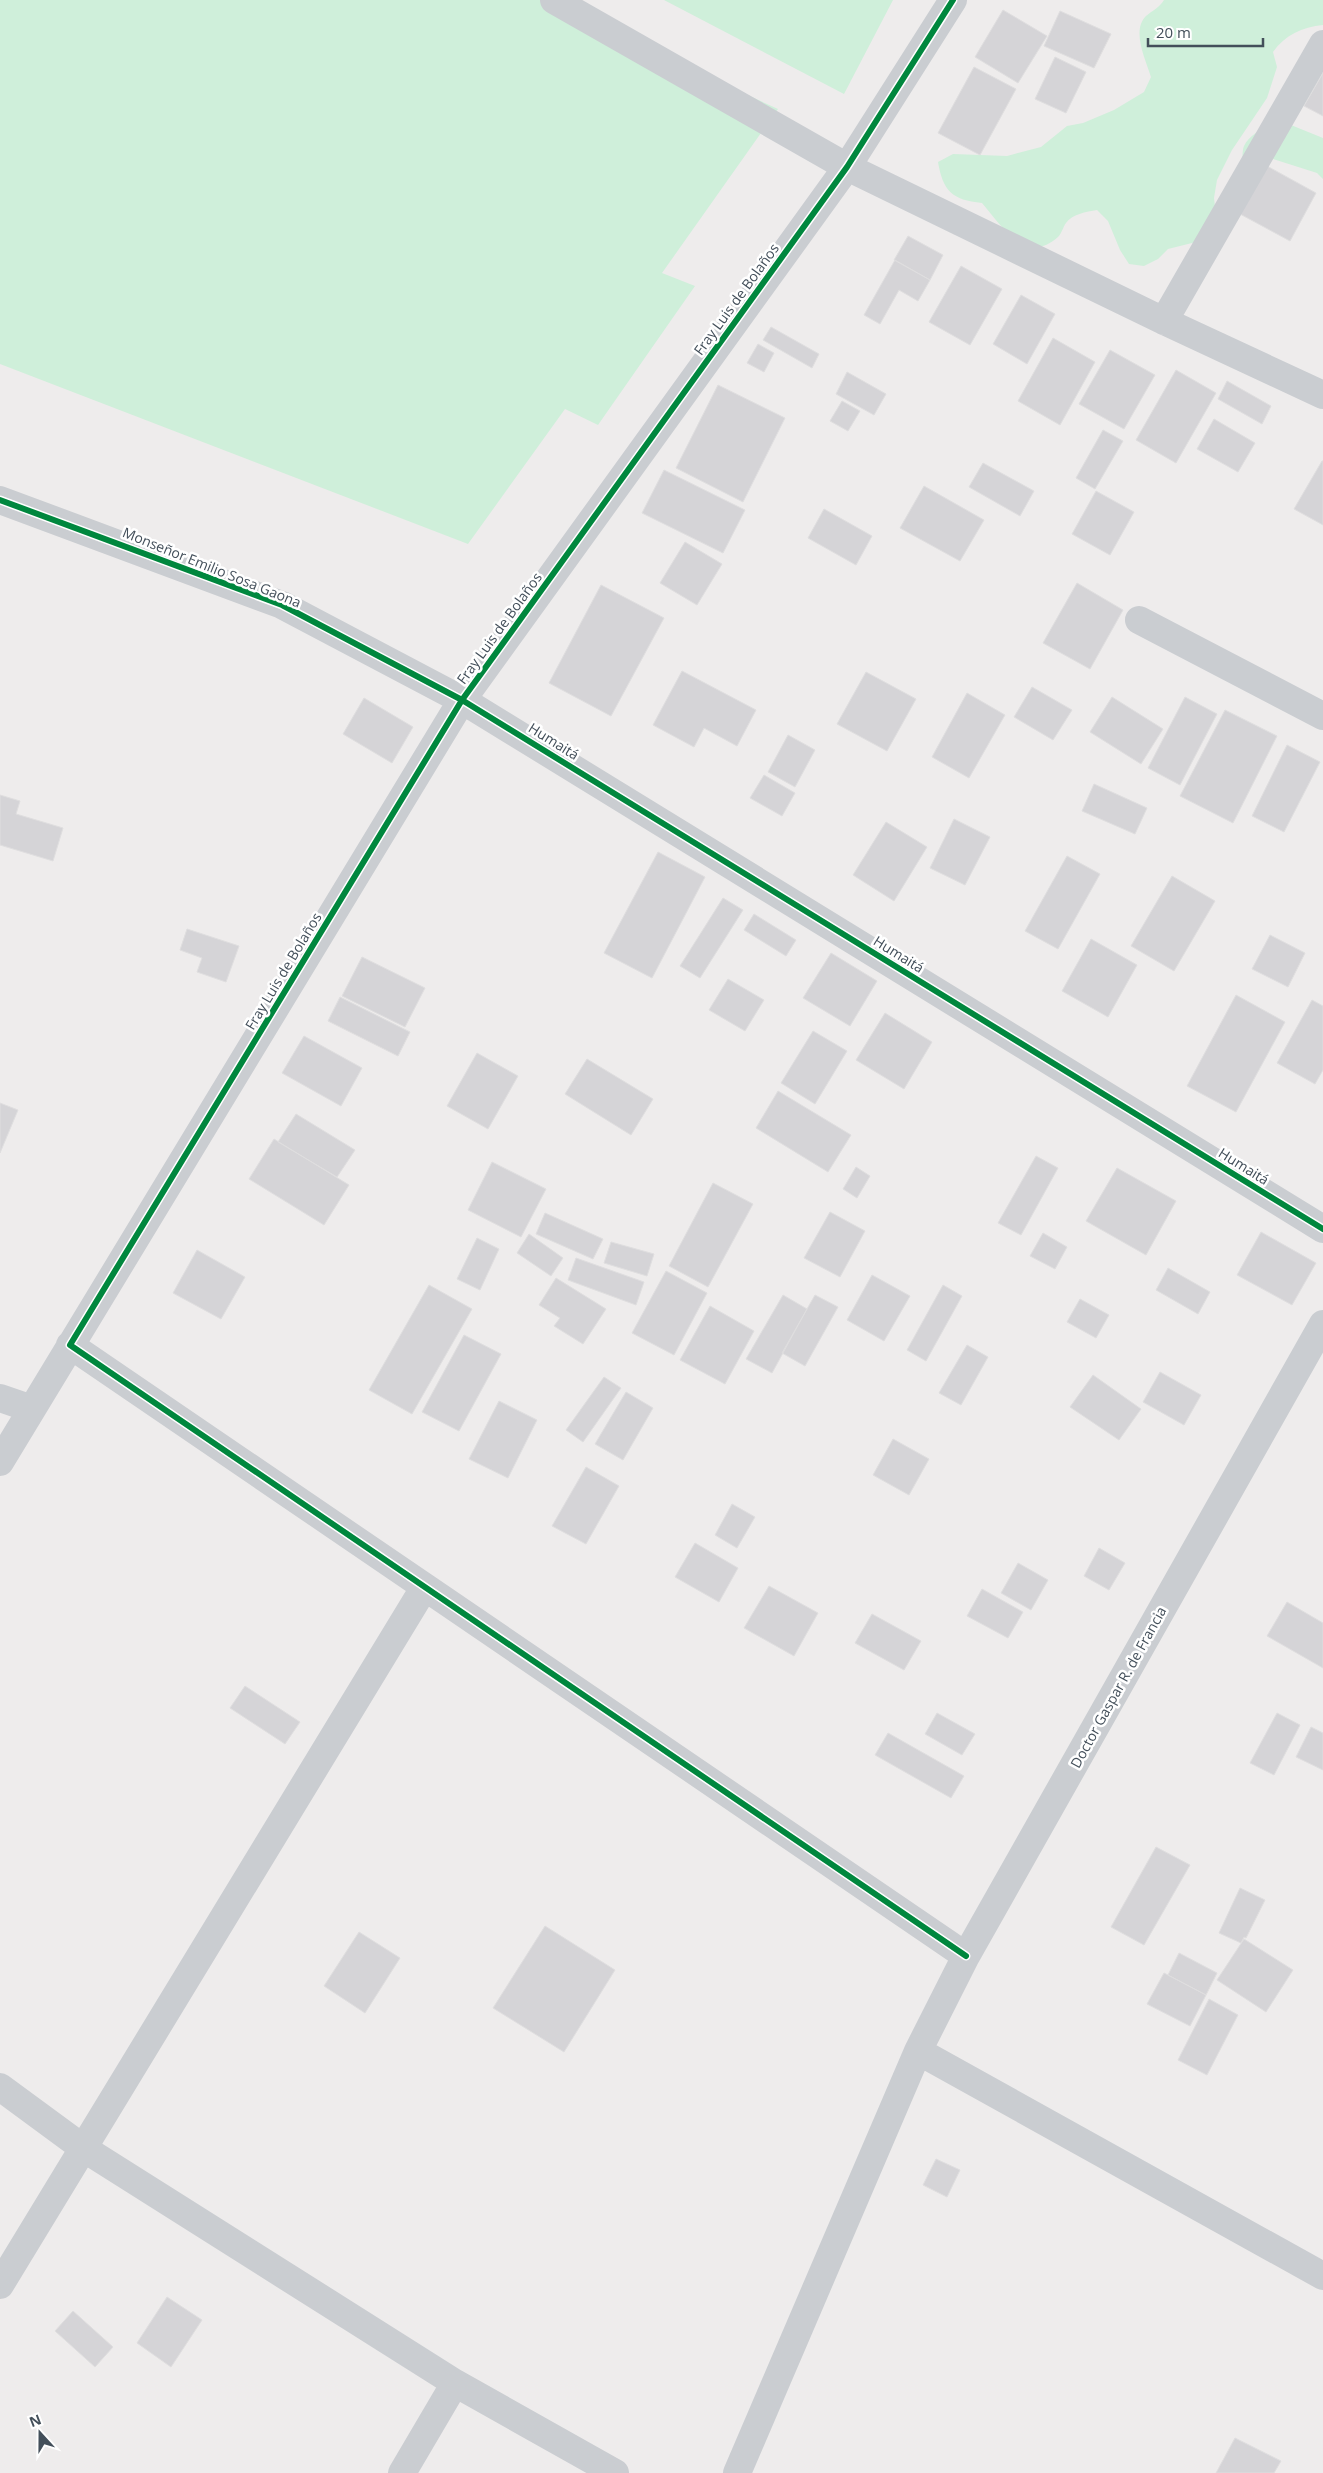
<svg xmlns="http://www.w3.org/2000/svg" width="1323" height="2473" font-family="'Open Sans',sans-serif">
  <rect width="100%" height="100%" fill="#eeecec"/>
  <path fill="#cfefda" d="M0,0H567L563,11L778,109L662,273L695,286L598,425L565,409L468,544L0,364Z
    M664,0H893L844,94Z
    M1164,0H1323V25C1302,27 1285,35 1273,52L1277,67L1267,98L1232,150L1217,180L1214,198L1216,216L1200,241L1168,249L1158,259L1144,266L1129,264L1120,250L1108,221L1097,210C1086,212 1072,214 1066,223C1063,227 1062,233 1058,237C1026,266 1001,225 982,203C952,200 943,191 938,162L953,154L1007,156L1041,147L1067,126L1083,123L1114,110L1144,92L1151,77C1146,60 1131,31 1146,16C1153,10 1159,8 1164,0Z
    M1286,123L1323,138V179L1317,173L1273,159L1259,164L1242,162C1243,158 1242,150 1244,146C1251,131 1271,125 1286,123Z"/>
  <path fill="#d5d4d7" stroke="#dfdedf" d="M1003,10L1047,36L1018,83L975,57Z
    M1060,11L1111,34L1094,68L1044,46Z
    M1055,57L1086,72L1066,113L1035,99Z
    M974,67L1016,89L980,155L938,133Z
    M1323,73V116L1304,106Z
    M1267,166L1316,193L1290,241L1240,214Z
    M908,236L943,255L930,280L894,260Z
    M895,260L930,280L918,301L899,290L880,324L864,315Z
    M961,266L1002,289L970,345L929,322Z
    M1021,295L1055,314L1027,364L993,344Z
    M771,327L819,354L812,368L763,340Z
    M1053,338L1095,362L1060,425L1018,401Z
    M758,344L774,353L764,372L747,363Z
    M1110,350L1155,375L1124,429L1079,404Z
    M1176,370L1216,393L1176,463L1136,440Z
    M847,372L886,394L874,415L836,394Z
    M1227,381L1271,406L1262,424L1218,399Z
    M718,385L785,418L743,502L676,468Z
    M842,401L860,411L848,431L830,421Z
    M1214,419L1255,443L1238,472L1197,449Z
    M1103,430L1123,441L1095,489L1076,478Z
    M1322,461H1323V525L1294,509Z
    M983,463L1034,491L1020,516L969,487Z
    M664,470L745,510L723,553L642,513Z
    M924,486L984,520L960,561L900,528Z
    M1096,491L1134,512L1110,555L1072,534Z
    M824,509L872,536L856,565L808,538Z
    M685,542L722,564L697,605L660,583Z
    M1077,583L1123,610L1090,669L1043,643Z
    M601,585L664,618L611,716L549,683Z
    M682,671L756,710L737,746L704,728L694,747L653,725Z
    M866,672L916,699L887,751L837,724Z
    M1032,687L1072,710L1053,740L1014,717Z
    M967,693L1005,715L969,778L932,757Z
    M1112,697L1163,729L1141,764L1090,732Z
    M1185,697L1217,714L1180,785L1148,768Z
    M364,698L413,727L392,763L343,734Z
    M1225,710L1277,736L1233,823L1180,796Z
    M788,735L815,750L795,787L768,772Z
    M1287,745L1320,762L1284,832L1252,816Z
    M764,775L795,793L782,816L750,798Z
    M1094,784L1147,808L1135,834L1082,811Z
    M0,795L20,801L16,814L63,828L53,861L0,845Z
    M954,819L990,837L965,885L930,868Z
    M886,822L927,847L894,901L853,875Z
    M658,852L705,877L652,978L604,953Z
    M1067,856L1100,874L1058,949L1025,931Z
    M1172,876L1215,901L1174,971L1131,946Z
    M723,898L743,910L700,978L680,966Z
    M754,914L796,940L786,956L744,930Z
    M187,929L239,946L226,982L197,972L202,958L180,950Z
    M1270,935L1305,953L1288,987L1252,969Z
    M1091,939L1137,965L1108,1017L1062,991Z
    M831,953L877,981L850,1026L803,998Z
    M362,957L425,988L405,1027L342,996Z
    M728,979L764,1000L745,1031L709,1010Z
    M1236,995L1285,1022L1236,1112L1187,1086Z
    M340,997L410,1032L398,1056L328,1021Z
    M1312,1000L1323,1006V1070L1315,1084L1277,1063Z
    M885,1013L932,1042L904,1089L856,1060Z
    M813,1031L847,1051L815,1104L781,1083Z
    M304,1036L362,1068L341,1106L282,1073Z
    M477,1053L518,1076L488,1129L447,1106Z
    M587,1059L653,1099L631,1135L565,1094Z
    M778,1091L851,1135L828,1172L756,1128Z
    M0,1103L18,1110L0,1153Z
    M296,1114L355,1150L337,1177L278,1142Z
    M274,1139L349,1185L324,1225L249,1179Z
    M1036,1156L1058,1168L1021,1235L998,1223Z
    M492,1162L546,1189L521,1237L468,1210Z
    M856,1167L870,1176L857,1198L843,1189Z
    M1117,1168L1176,1201L1146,1255L1086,1221Z
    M713,1183L753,1204L708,1287L669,1266Z
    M830,1212L865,1231L840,1277L804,1258Z
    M545,1213L603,1239L593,1259L536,1234Z
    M1261,1232L1316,1263L1292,1305L1237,1275Z
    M1043,1233L1067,1247L1055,1269L1030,1256Z
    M529,1234L563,1258L551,1276L517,1253Z
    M477,1238L499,1249L480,1290L457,1279Z
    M611,1242L654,1254L647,1276L604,1263Z
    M197,1250L245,1277L221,1319L173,1293Z
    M576,1258L644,1282L636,1305L568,1280Z
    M1168,1268L1210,1292L1198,1314L1156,1290Z
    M666,1271L707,1293L674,1355L632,1333Z
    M872,1275L910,1296L884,1341L847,1320Z
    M556,1278L606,1309L583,1344L554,1326L560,1318L539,1305Z
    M429,1285L472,1309L412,1414L369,1390Z
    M943,1285L962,1296L926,1361L907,1350Z
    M783,1295L807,1309L772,1373L746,1359Z
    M815,1295L838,1307L805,1366L782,1353Z
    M1080,1299L1109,1315L1096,1338L1067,1322Z
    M710,1306L754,1331L725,1384L680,1360Z
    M464,1335L501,1354L459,1431L422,1412Z
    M967,1345L988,1357L961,1405L939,1393Z
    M1160,1372L1201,1395L1184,1425L1143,1402Z
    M1093,1375L1141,1409L1119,1440L1070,1407Z
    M604,1377L621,1388L583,1442L566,1430Z
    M626,1392L653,1408L623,1460L595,1444Z
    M499,1401L537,1420L508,1478L469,1459Z
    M893,1439L929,1459L909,1495L873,1475Z
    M586,1467L619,1486L586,1544L552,1526Z
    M732,1504L755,1517L737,1548L715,1535Z
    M695,1543L738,1568L719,1602L675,1577Z
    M1099,1548L1125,1563L1109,1590L1084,1576Z
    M1018,1563L1048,1580L1031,1610L1001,1593Z
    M769,1586L818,1613L794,1656L744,1628Z
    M982,1589L1023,1612L1008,1638L967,1616Z
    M1287,1602L1323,1623V1668L1267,1636Z
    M872,1614L921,1641L904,1670L855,1643Z
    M245,1686L300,1722L285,1744L230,1708Z
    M937,1713L975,1734L962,1755L925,1734Z
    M1277,1713L1300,1725L1274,1775L1250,1763Z
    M1311,1727L1323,1733V1770L1296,1757Z
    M888,1733L964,1776L951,1798L875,1755Z
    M1156,1847L1190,1865L1144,1945L1111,1927Z
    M1240,1888L1265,1900L1246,1938L1244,1937L1241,1943L1219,1933Z
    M545,1926L615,1970L564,2052L493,2008Z
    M359,1932L400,1958L365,2013L324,1986Z
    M1244,1939L1293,1970L1266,2012L1217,1980Z
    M1179,1953L1217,1973L1206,1995L1168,1975Z
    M1164,1973L1206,1995L1190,2026L1147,2004Z
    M1209,1999L1238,2015L1207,2075L1178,2060Z
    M936,2159L960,2170L947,2197L923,2185Z
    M167,2297L202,2320L171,2367L137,2343Z
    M73,2311L113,2347L95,2367L55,2331Z
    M1235,2438L1281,2461L1274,2473H1216Z"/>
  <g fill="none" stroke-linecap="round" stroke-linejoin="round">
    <path stroke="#cacdd1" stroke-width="28" d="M554,0L847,167L1164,321L1323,395
      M1164,321L1323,44
      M0,500L282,605L462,700L1323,1229
      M1139,620L1323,716
      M70,1345L966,1956
      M0,1398L32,1409
      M0,1462L462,700L847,167L953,0
      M918,2051L1323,2276
      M0,2087L83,2148L455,2383L615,2473
      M0,2285L424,1588
      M402,2473L455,2383
      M737,2473L918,2051L966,1956L1323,1324"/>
    <defs>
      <path id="cycleway" d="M953,0L847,167L462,700L70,1345L966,1956
        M0,500L282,605L462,700L1323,1229"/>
    </defs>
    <use href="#cycleway" stroke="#fff" stroke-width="9"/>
    <use href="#cycleway" stroke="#00873e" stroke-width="6"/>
  </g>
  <g text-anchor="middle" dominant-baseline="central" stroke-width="5" stroke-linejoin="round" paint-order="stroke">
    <g font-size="14" fill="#434f5a" stroke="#fff">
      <text transform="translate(736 299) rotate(-54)">Fray Luis de Bolaños</text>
      <text transform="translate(212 567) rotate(22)">Monseñor Emilio Sosa Gaona</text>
      <text transform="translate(499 628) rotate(-54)">Fray Luis de Bolaños</text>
      <text transform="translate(554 741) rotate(32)">Humaitá</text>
      <text transform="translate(899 954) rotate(32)">Humaitá</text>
      <text transform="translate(283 971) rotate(-59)">Fray Luis de Bolaños</text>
      <text transform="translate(1244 1166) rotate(32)">Humaitá</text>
      <text transform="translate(1118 1687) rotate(-61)">Doctor Gaspar R. de Francia</text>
    </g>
  </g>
  <g transform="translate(40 2433) rotate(339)" stroke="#ffffff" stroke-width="4" paint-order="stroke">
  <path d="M0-4L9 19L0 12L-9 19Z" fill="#434f5a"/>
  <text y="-8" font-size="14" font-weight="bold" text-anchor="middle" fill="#434f5a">N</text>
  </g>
  <path d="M1148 38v8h115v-8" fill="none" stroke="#434f5a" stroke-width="2.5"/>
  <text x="1156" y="38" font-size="15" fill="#434f5a" stroke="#ffffff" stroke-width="4" paint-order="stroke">20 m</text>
</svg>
